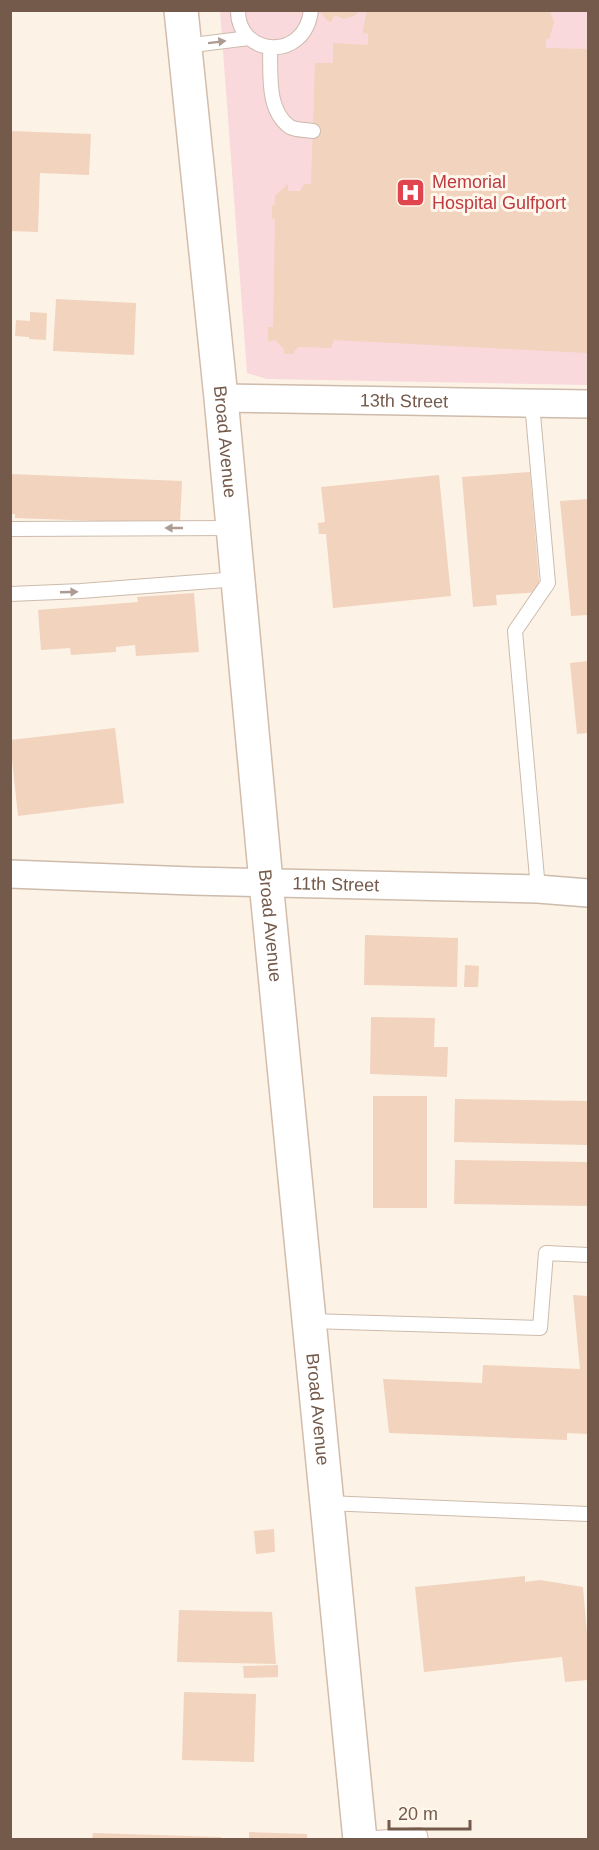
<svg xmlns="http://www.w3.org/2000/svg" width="599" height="1850" font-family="Arial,sans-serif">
  <rect width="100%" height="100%" fill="#fcf3e6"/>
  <path fill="#f9d9dc" d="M220,11H588V385L267,379L247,373Z"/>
  <path fill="#f1d3be" d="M318,10H362L354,16L343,19L335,15L330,23Z
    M367,10H547V12H550L554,22L549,39H546V48L588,49V353L334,340L331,348L299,347L294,351V354H284V349L275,340L268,342V327H273L275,219H272V206L275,204V196L288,184V191H300L304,184H311L315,63H333V43L368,45V33L364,34L363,30Z
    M10,131L91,134L89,175L40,173L38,232L10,231Z
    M56,299L136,303L134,355L53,351Z
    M30,312L47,313L46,340L29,339V337L15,336L16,320L30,321Z
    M530,472L540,592L496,595L497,605L473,607L462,477Z
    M10,474L182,481L180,524L15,518V514H10Z
    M439,475L451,596L333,608L326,534H319L318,523L325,522L321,487Z
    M588,499V615L571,616L560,501Z
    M194,593L199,652L136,656L135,645L116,647V652L71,655L70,648L41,650L38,610L138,602L137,597Z
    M588,661V733L577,734L570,663Z
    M115,728L124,803L18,816L10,740Z
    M365,935L458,938L457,987L364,985Z
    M465,965L479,966L478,987H464Z
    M371,1017L435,1018L434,1047H448L447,1077L370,1074Z
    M373,1096H427V1208H373Z
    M455,1099L588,1101V1145L454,1142Z
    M455,1160L588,1162V1206L454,1204Z
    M573,1295L588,1296V1434L567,1433V1440L389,1433L383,1379L482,1383L483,1365L580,1369Z
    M274,1529L275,1552L256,1554L254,1531Z
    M525,1576V1582L540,1580L583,1587L588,1644V1680L565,1682L562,1657L424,1672L415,1587Z
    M179,1610L272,1612L276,1664L177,1662Z
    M278,1665V1677L244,1678L243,1666Z
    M184,1692L256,1694L254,1762L182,1760Z
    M249,1832L307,1834V1840H249Z
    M93,1833L221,1837V1840H92Z"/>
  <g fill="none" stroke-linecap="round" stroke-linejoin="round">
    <defs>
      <path id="service" d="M238,10C237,56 305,63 311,10
        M185,46L249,38
        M270,48C271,73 266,110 290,127C296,130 306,130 313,131
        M532,403L548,583L515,631L538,889
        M10,529L233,528
        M10,594L81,591L238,579
        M309,1321L540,1328L546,1253L588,1255
        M327,1503L588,1514
        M360,1839L420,1835L421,1840"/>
      <g id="minor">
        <path id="s1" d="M221,398L588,404"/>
        <path id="s2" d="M10,874L192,881L538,889L588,893"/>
      </g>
      <g id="secondary">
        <path id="s3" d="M181,10L221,398L266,882L360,1840"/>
      </g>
    </defs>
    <use href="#service" stroke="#cdbbac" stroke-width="16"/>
    <use href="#minor" stroke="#cdbbac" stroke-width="30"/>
    <use href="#secondary" stroke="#d2bdac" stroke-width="36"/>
    <use href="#service" stroke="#fff" stroke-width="14"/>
    <use href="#minor" stroke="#fff" stroke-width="27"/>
    <use href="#secondary" stroke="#fff" stroke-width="33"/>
  </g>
  <defs><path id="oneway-solid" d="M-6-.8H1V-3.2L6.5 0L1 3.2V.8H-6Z" transform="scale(1.5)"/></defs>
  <g fill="#ac9c93">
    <use href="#oneway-solid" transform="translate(217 42) rotate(-7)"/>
    <use href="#oneway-solid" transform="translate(174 528) rotate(180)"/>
    <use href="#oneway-solid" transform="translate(69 592) rotate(-2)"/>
  </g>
  <defs>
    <symbol id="hospital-square" viewBox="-11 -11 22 22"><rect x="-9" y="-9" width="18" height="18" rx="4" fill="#e0444e" stroke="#fff7ec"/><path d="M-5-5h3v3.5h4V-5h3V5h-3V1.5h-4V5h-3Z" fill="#fff"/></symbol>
  </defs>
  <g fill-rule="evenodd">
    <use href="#hospital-square" x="394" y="176" width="33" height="33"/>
  </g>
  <g text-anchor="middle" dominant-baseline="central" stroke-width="6" stroke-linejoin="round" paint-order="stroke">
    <g font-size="18" fill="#be3a42" stroke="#fff7ec" text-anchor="start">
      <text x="432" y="182">Memorial<tspan x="432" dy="21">Hospital Gulfport</tspan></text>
    </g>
    <g font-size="18" fill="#745a4b" stroke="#fff7ec">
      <text stroke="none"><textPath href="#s1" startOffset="183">13th Street</textPath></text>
      <text stroke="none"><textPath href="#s3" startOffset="434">Broad Avenue</textPath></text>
      <text stroke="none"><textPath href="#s2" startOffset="326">11th Street</textPath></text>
      <text stroke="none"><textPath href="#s3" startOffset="920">Broad Avenue</textPath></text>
      <text stroke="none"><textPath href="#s3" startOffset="1406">Broad Avenue</textPath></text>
    </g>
  </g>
  <rect width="599" height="1850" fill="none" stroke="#745a4b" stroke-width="24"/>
  <path d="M389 1820v9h81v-9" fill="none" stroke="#745a4b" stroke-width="3"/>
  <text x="398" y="1820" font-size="18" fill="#745a4b" stroke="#fff7ec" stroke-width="4.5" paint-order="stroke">20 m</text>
</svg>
